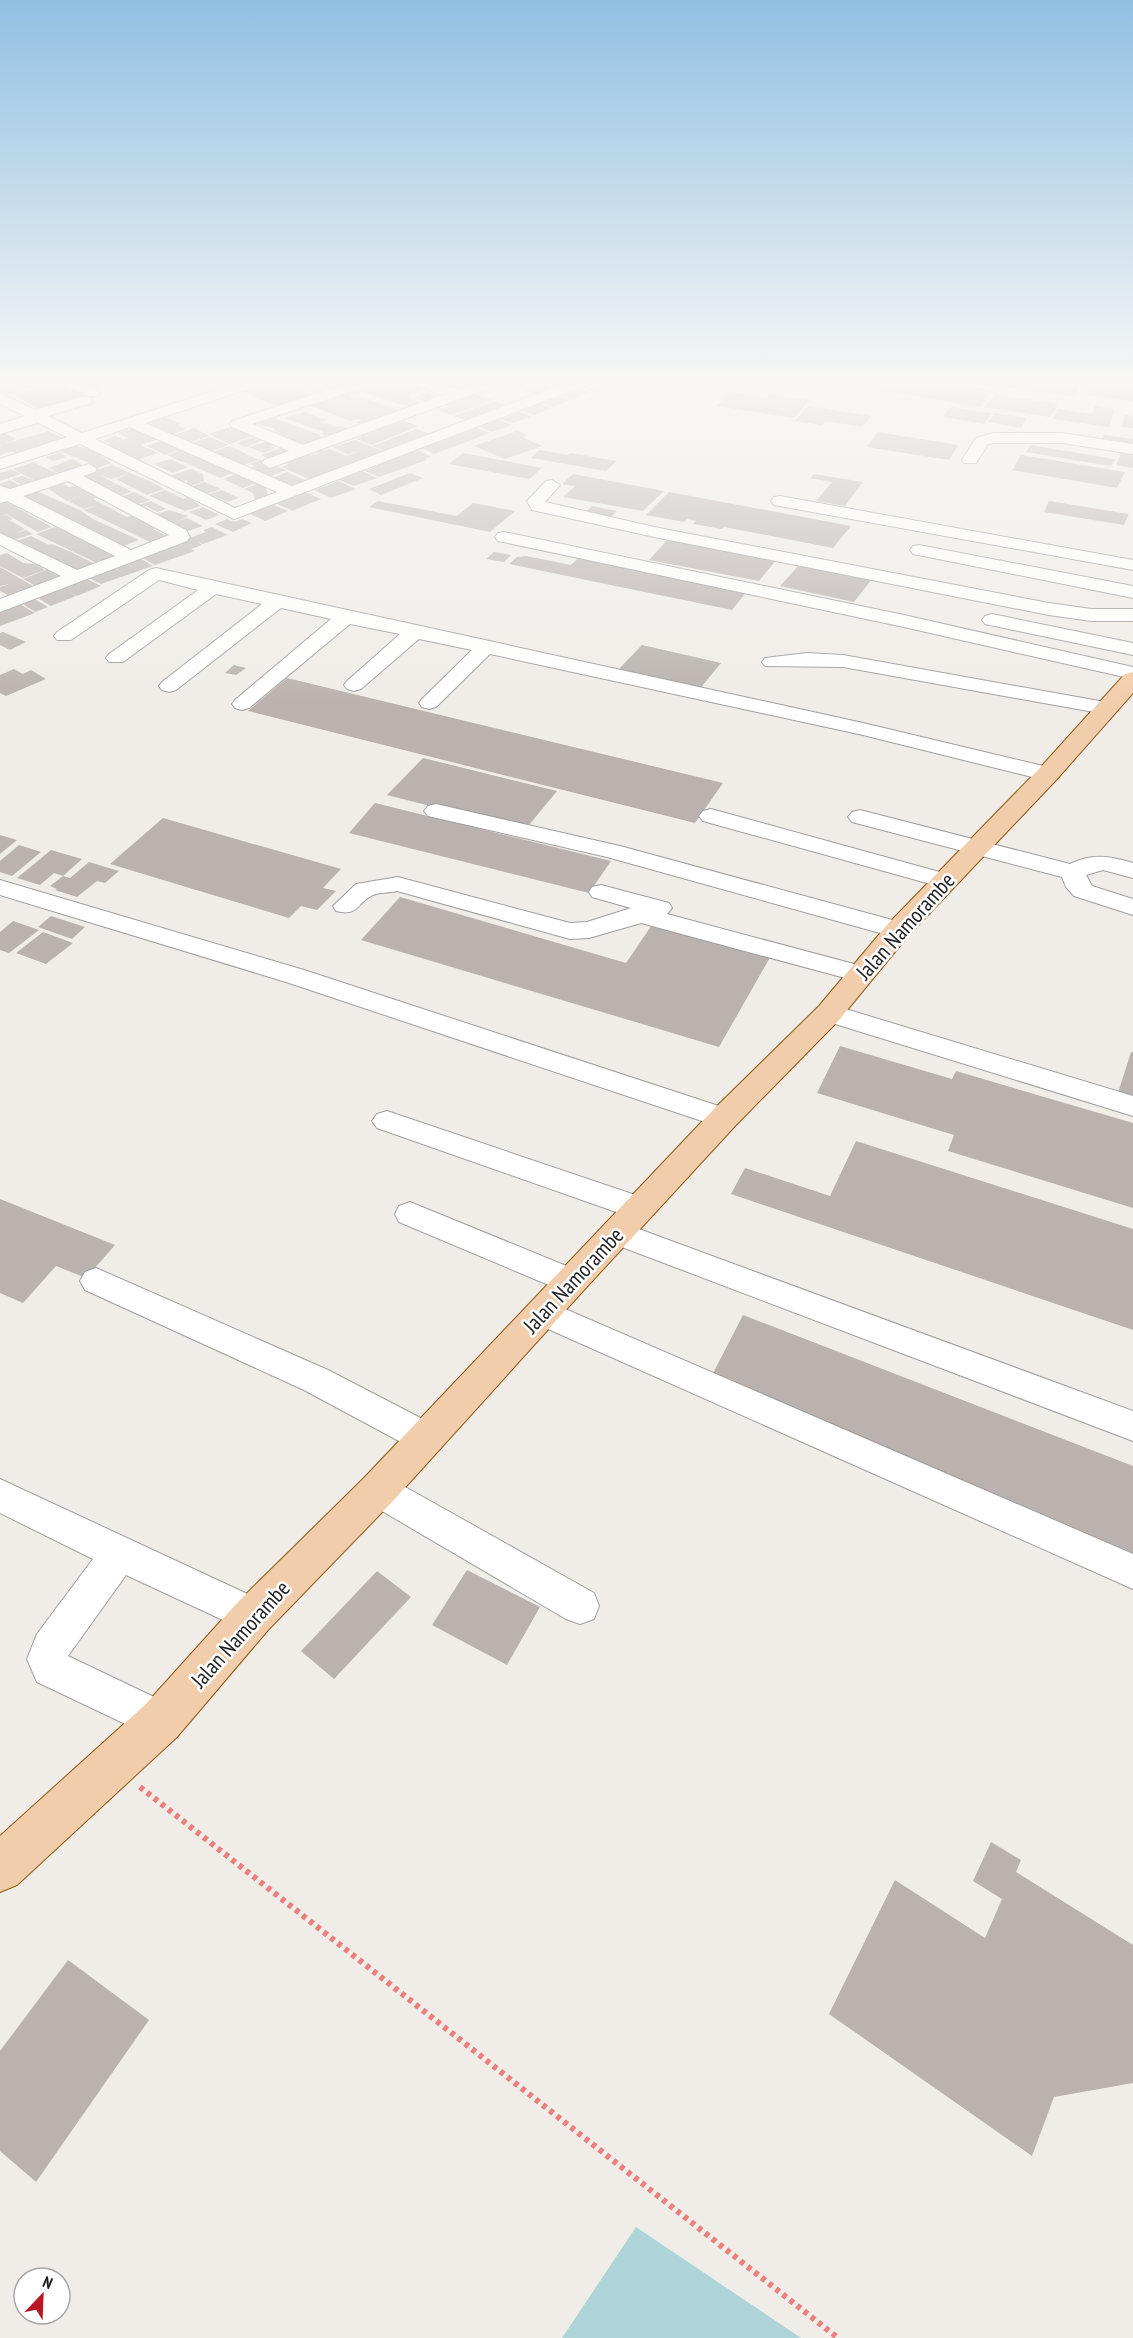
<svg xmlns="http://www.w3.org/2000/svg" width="1133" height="2338" font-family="'PT Sans Narrow',sans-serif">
  <rect width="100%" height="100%" fill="#f0ede8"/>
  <path fill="#aed3d9" d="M636,2227L801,2338H562Z"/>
  <path fill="#b9b2ae" d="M0,379H18L35,387L9,394L0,390Z
    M81,379H123L94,388L77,380Z
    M278,379H325L312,385L332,379L348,385L319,395L302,387L299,388L317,396L282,408L241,391Z
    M388,379H406L430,387L409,395L413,397L409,398L427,405L411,411L402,407L407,406L384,400L391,397L383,399L355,389Z
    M425,379H492L463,385L451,382L470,388L460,392Z
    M508,379H544L519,388L499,382Z
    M551,379H567L572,380L567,382L573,384L566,386L546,381Z
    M810,379H919L992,390L980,407Z
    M950,379H991L985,386Z
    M1001,379H1020L1079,387L1074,397L997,386Z
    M1041,379H1078L1087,380L1084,386Z
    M1096,379H1133V385L1096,380Z
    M597,380L613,386L596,392L580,387Z
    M1093,381L1133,387V401L1086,395Z
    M537,382L555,387L539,395L521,389Z
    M62,383L87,398L40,410L15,395Z
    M580,388L590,392L572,399L561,394Z
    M348,392L354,394L350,396L357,398L361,397L403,412L386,420L365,413L385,421L369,427L357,422L362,421L357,419L351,421L309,405Z
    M428,392L446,398L428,404L414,397Z
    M730,392L766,398L770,394L810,400L794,418L717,406Z
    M472,393L493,400L473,408L464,405L471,408L451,415L435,409L449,407L442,404L452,401L455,402L463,399L459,398Z
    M995,394L1058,404L1050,417L985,407Z
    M558,396L570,400L553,407L542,403Z
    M494,401L511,407L471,422L454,416Z
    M539,403L553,408L534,415L520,410Z
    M808,406L871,416L862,427L826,421L822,425L795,421Z
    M1095,406L1115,409L1109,427L1053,419L1058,409L1092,414Z
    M951,407L992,413L985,424L943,417Z
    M305,412L328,420L320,423L335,425L331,427L341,426L354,431L334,439L321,434L324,432L283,418Z
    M519,412L531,417L513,423L501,419Z
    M994,413L1026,418L1021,428L988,422Z
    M1125,415L1133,416V428L1122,427Z
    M163,416L181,424L177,425L186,429L168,436L141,423Z
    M274,418L317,434L326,439L309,446L273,434L277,432L272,430L276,429L256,424Z
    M495,418L512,425L492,432L475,425Z
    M401,420L419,426L372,445L356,439L362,437L358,435L373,430L380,432L375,429Z
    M234,426L256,435L230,444L208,434Z
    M138,427L162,438L140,445L158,453L137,460L107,445L111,444L103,441L115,436L123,439L113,443L128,438L118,433Z
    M194,428L210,436L187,443L172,436Z
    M477,428L490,433L434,454L419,447Z
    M416,429L434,435L410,445L399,441L408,446L388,452L372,446Z
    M48,431L63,438L15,453L12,451L0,455V446H2L0,445V435L4,433L16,439L5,444Z
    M517,431L528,435L522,437L542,446L505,459L474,446Z
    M877,432L958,445L949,460L867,447Z
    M1104,435L1133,439V444L1132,446L1101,442Z
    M256,436L265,439L246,447L237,443Z
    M210,437L229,445L209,452L190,444Z
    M165,440L186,448L165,455L147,446Z
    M355,440L387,453L316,482L282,467L289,464L284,463L302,456L320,454L313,451L319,449L323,451L329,449L346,456L362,450L348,454L333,447Z
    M270,441L277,444L270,446L276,448L264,453L249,447Z
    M1030,445L1115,459L1111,466L1026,452Z
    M76,446L85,448L90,447L103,453L99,454L111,463L96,469L92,464L61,451Z
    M230,446L259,460L239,466L210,453Z
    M281,448L291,452L271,460L261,455Z
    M416,449L431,457L424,459L427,460L379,477L365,471L377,466L374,465Z
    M182,450L224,469L230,467L238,471L220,478L184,462L189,460L182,462L167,455Z
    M539,450L567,455L570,453L617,461L606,471L531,458Z
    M1122,450L1133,451V468L1116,465Z
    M60,453L67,457L54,461L45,457Z
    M463,453L542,468L529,479L449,464Z
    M1021,455L1125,472L1117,488L1012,470Z
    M72,459L88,468L60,474L49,468Z
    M170,459L188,467L172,473L154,464Z
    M260,460L286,470L267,478L249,468L255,466L250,464Z
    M34,462L45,468L57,473L35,481L13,469Z
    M112,465L158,485L164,489L147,495L116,479L128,474L111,479L100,475L116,484L103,488L78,476Z
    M191,469L203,474L204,481L188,487L187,480L182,482L169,476Z
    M11,470L21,474L0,481V473Z
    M360,470L377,478L354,486L337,479Z
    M287,472L305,480L309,482L291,489L272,478Z
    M410,473L423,478L381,495L369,489Z
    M236,474L256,483L243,488L223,479Z
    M573,474L664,491L643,511L563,497L575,486L562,484Z
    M814,474L863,482L845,506L816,501L832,482L810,478Z
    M23,476L34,481L22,485L11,479Z
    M10,480L20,486L5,491L0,488V484Z
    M339,481L356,489L331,498L314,490Z
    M61,482L69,487L74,486L98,497L93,499L127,517L134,514L159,527L153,529L171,538L154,544L84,510L97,505L84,509L68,501L85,494L67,501L45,487Z
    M204,482L221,489L207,494L191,487Z
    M262,482L271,486L266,488L268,495L255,500L253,493L244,489Z
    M117,484L132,492L119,496L105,488Z
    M34,490L80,510L93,519L139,540L119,548L32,504L38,502L17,495Z
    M165,490L184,499L188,497L201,506L185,511L149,496Z
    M222,490L230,494L239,498L227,502L209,494Z
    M303,491L321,499L292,511L274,502Z
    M134,492L150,500L138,504L118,498Z
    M669,492L851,526L833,548L724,527L722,529L693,524L696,521L687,519L684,522L646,515Z
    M5,500L21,510L52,527L38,532L6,514L0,516L6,515L13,519L9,520L25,529L14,534L26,530L33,534L13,540L0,532V502Z
    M151,501L166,509L157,512L146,506L139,508L135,506Z
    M378,501L457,516L473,503L515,511L490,532L369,507Z
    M1049,501L1129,514L1124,525L1044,512Z
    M271,504L288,511L265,521L248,513Z
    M592,506L617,511L608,520L583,515Z
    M203,507L219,515L206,520L189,512Z
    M169,510L189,516L175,522L187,518L203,526L188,531L180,528L184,526H176L156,514Z
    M227,519L235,522L242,519L252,523L233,532L215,524Z
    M55,527L65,531L69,530L112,552L107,553L110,555L114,553L123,558L103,566L36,534Z
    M212,527L228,535L203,544L197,541L202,545L191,549L195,551L155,565L139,556L206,532L203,530Z
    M31,536L49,545L52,544L71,552L99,566L78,574L14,542Z
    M669,538L777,559L759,581L649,560Z
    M494,552L511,555L504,562L486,559Z
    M7,553L23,563L36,564L45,570L23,578L0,566V555Z
    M526,556L571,565L579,557L748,590L732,610L509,564L517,557Z
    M138,557L153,566L101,584L89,578L112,567L123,573L114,567L125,563L135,568L125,562Z
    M800,564L872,579L854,602L780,586Z
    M0,567L21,579L38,589L13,598L0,591V587L9,584L0,586Z
    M48,569L65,578L40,588L23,579Z
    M87,579L101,586L77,596L67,591L76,596L51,606L36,597Z
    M33,598L48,607L35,612L20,602Z
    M18,603L35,613L0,626V609Z
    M3,632L26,642L10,650L0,645V633Z
    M642,645L721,663L698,691L617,671Z
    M234,665L246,668L236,675L225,673Z
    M14,669L23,674L31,670L46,679L6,696L0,693V675Z
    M287,678L723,783L695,823L248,711Z
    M423,758L557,791L525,830L387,795Z
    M375,803L611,861L589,893L349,833Z
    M163,818L341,869L323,888L336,891L317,910L301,906L289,918L110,864Z
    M0,835L17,840L0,854Z
    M19,845L41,852L12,876L0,872V861Z
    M51,850L82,859L63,876L54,873L40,885L17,878Z
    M89,862L119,871L105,883L97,881L77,897L55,890L57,889L50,886L63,876L70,878Z
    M400,897L626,963L654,922L772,954L719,1047L361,940Z
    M51,916L85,927L72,939L38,927Z
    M13,921L39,930L9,953L0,950V932Z
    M43,932L73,943L46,964L16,953Z
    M840,1046L952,1079L956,1071L1133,1123V1208L948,1151L954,1135L817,1093Z
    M1131,1052H1133V1101L1117,1096Z
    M856,1141L1133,1229V1330L731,1194L745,1168L830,1196Z
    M0,1199L115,1245L86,1278L56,1266L23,1303L0,1293Z
    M743,1315L1133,1466V1555L708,1383Z
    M467,1570L540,1607L507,1665L432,1625Z
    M377,1571L411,1597L334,1679L301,1651Z
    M991,1842L1021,1860L1016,1872L1133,1945V2083L1054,2097L1032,2156L829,2014L895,1880L985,1938L1002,1899L973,1881Z
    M68,1960L149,2020L36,2182L0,2151V2051Z"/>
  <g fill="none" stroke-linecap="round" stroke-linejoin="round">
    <defs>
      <path id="minor" d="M56,379H74L100,393L98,396H88L58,382Z
        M251,379H272L270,382L145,423L292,486L576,379H596L594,382L234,519L80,444L0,469V459L67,437L38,423L0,434V424L25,416L0,404V393L35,410L85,396L90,398L93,401L90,404L48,416L82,433ZM130,427L277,492L235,508L95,439Z
        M361,379H382L380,382L252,424L303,445L443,395L407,382L405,379H426L457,390L488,379H508L506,382L270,468L262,463L264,460L289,451L232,427L230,424L232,421Z
        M993,433H1062L1133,444V454L1062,443H994L988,444L976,463H964L962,460L976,438Z
        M89,464L97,469L95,472L83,476L186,530L190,537L187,541L0,612V599L61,576L0,545V533L77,570L115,556L7,501L0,503V486L10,489ZM68,481L169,535L131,550L23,496Z
        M552,480L560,485L545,502L659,528L1049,603L1091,609H1133V621H1091L1049,615L659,538L532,510L527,501L546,481Z
        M780,496L1133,560V570L774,505L771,501L774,497Z
        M504,532L904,615L1133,667V679L904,627L498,541L495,537L498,533Z
        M919,545L1133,586V598L913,554L910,550L913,546Z
        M156,568L863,723L1056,769L1059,774L1056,779L1048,781L863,735L490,654L436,707L429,709L422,707L419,703L422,699L472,650L419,639L361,689L354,691L347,689L344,685L347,681L400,634L350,624L249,708L242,710L235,708L232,704L235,700L331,619L281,608L176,690L169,692L162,690L159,686L162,682L262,604L216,594L123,662H109L106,658L109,654L198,590L159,580L71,640H57L54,636L57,632L149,570Z
        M992,614L1133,643V655L985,624L982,620L985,616Z
        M807,653L843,655L1105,702L1112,704L1116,708L1112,712L1105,714L843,667L765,666L762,662L765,658Z
        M436,804L620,846L907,924L911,930L907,936L898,938L607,857L428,816L424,811L428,806Z
        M711,809L954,876L957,881L954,886L945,888L703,821L699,816L703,811Z
        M860,810L1070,864C1092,853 1110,856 1133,863V878L1103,870L1086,875L1092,886L1133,899V915L1074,896L1066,887L1062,877L852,822L848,817L852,812Z
        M398,877L570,923L587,922L631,908L592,897L589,892L592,887L601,885L669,903L672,908L667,914L869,968L873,974L869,980L860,982L641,923L589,938L570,939L397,891C390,893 380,892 373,895C357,902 359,917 336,911L333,906L356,884Z
        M0,880L304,970L734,1111L739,1118L734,1125L724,1128L714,1125L286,982L0,895Z
        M829,1004L1133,1096V1116L819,1019L816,1013L819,1007Z
        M387,1111L650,1200L654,1208L650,1216L639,1220L377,1128L372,1121L377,1114Z
        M410,1202L581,1272L586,1281L581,1290L570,1294L399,1222L395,1214L399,1206Z
        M617,1221L1133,1411V1441L606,1241L601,1233L606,1225Z
        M96,1268L328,1370L436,1426L442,1437L436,1448L424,1452L412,1448L304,1390L85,1290L80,1281L85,1272Z
        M542,1299L1133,1554V1589L530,1321L526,1312L530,1303Z
        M378,1474L391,1479L594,1593L599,1606L594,1619L580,1624L566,1619L365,1501L360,1490L365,1479Z
        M0,1479L267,1603L272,1616L267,1629L253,1634L126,1575L68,1656L175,1707L181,1721L175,1735L161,1741L37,1682L27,1659L37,1634L93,1559L0,1513Z"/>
      <path id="major" d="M1133,672V693L1057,779L908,936L839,1020L735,1126L583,1291L392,1502L268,1630L177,1737L17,1885L0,1892V1836L145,1705L238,1602L364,1478L713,1110L819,1006L888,924L1039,769L1125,674Z"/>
    </defs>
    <use href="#minor" stroke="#9e9e9e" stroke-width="2"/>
    <use href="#major" stroke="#8d5811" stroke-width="2"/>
    <path stroke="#eb7f7e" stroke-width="6" stroke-dasharray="4.5 4.5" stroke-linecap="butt" d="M140,1787L838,2338"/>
    <use href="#minor" fill="#fff" fill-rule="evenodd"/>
    <use href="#major" fill="#f2cdab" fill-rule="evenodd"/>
  </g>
  <linearGradient id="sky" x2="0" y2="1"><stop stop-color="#91c0e2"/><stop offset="0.54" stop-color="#f8f7f5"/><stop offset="1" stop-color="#f8f7f5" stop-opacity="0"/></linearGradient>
  <rect width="1133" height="706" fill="url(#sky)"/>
  <g text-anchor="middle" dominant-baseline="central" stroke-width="5" stroke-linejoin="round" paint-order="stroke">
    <g font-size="22" fill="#212121" stroke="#fff">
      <text transform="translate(905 926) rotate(-48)">Jalan Namorambe</text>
      <text transform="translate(573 1280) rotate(-47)">Jalan Namorambe</text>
      <text transform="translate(240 1634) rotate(-48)">Jalan Namorambe</text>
    </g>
  </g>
  <g transform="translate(42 2296) rotate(23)"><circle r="28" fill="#ffffff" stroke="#a6a6a6" stroke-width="1.5"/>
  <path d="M0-4.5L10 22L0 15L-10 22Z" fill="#bb1626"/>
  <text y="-9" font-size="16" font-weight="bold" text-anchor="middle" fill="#212121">N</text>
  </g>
</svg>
